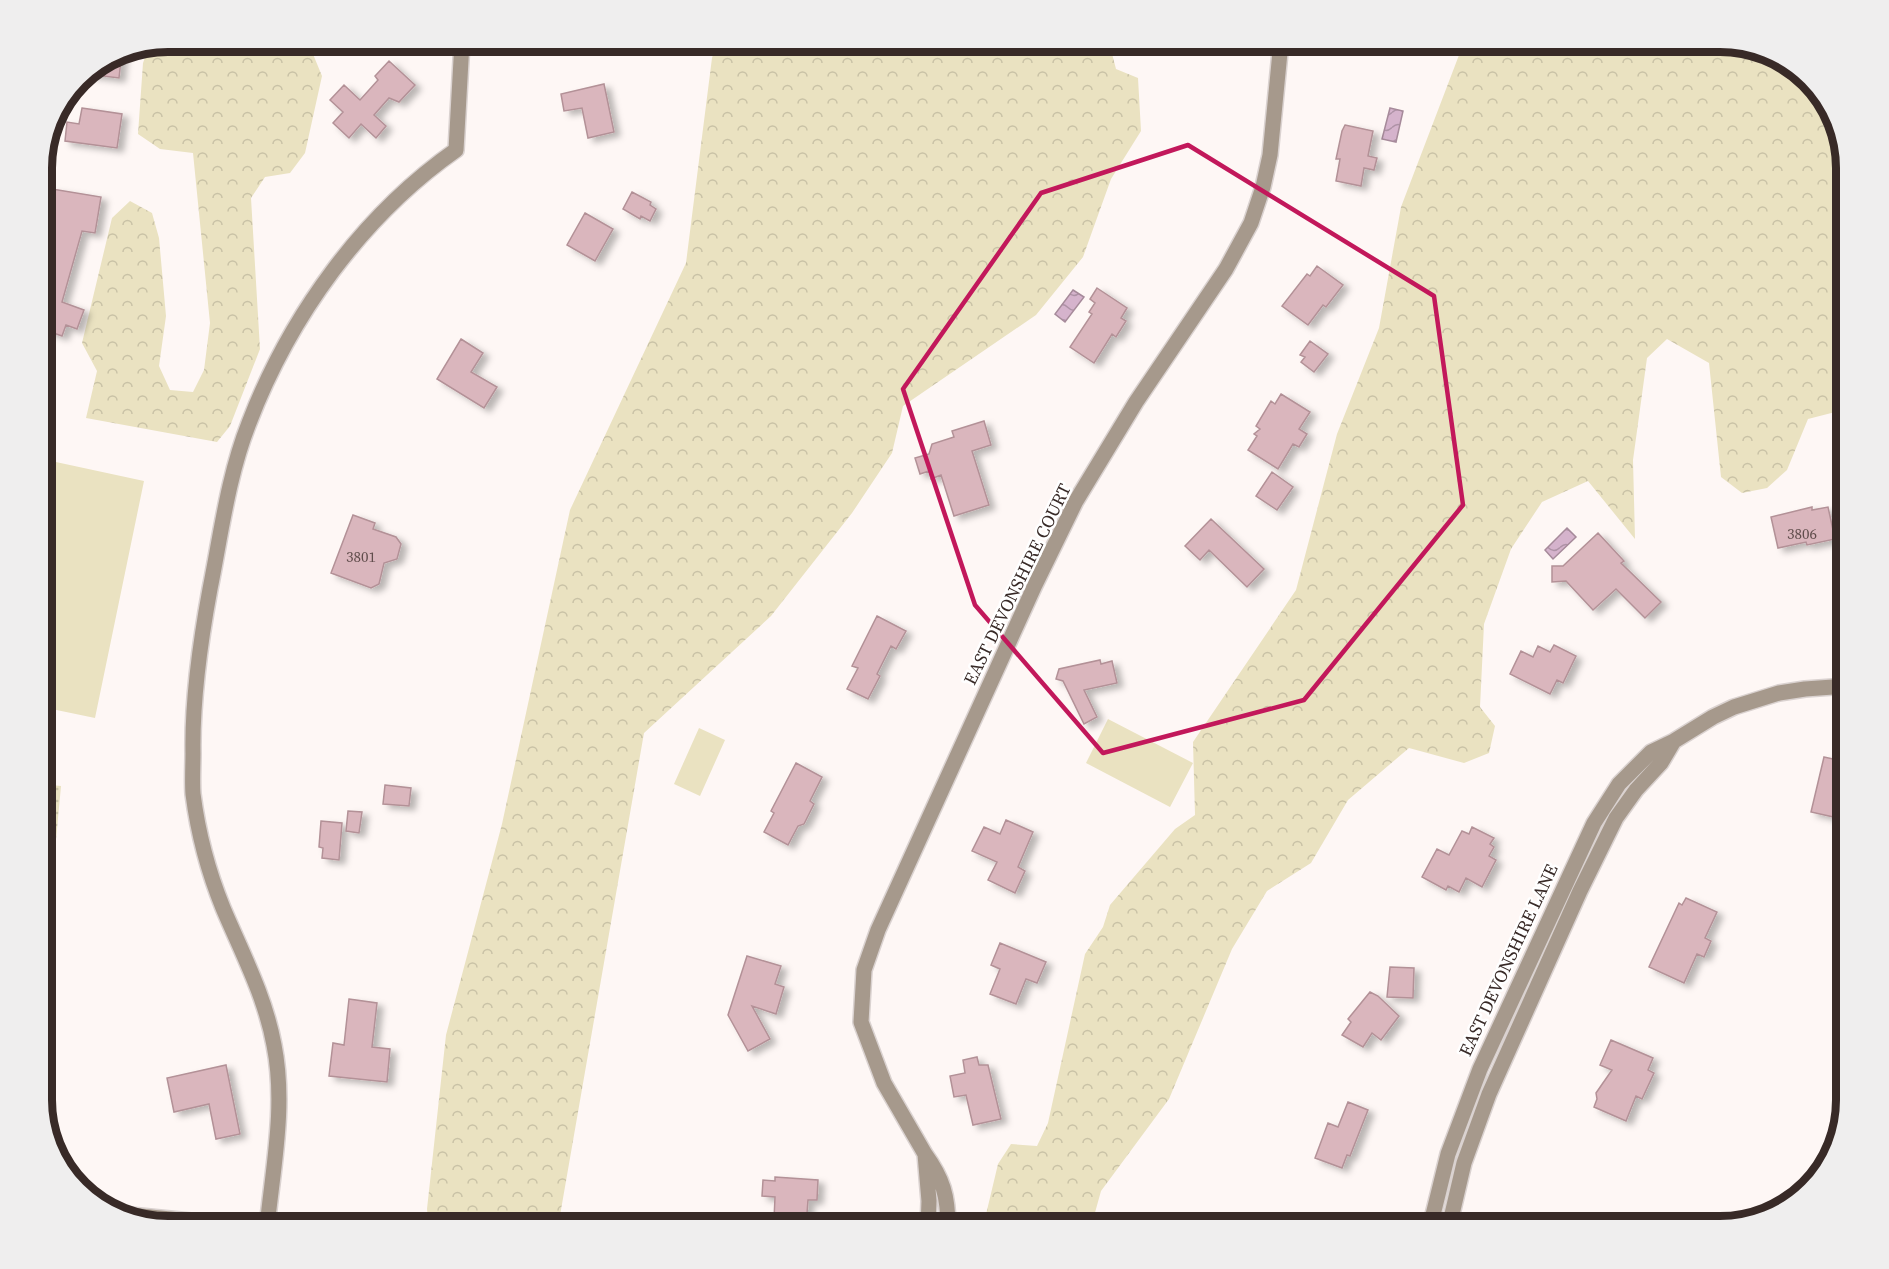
<svg xmlns="http://www.w3.org/2000/svg" width="1889" height="1269" font-family="'Source Serif 4',serif">
  <defs>
    <pattern id="forest-crowns" width="20" height="18" patternUnits="userSpaceOnUse" patternTransform="scale(1.5)"><rect width="20" height="18" fill="#eae2c1"/><path d="M2 6a3 3 0 1 1 6 0M12 15a3 3 0 1 1 6 0" fill="none" stroke="#c9c2a6"/></pattern>
    <pattern id="park-dots" width="8" height="8" patternUnits="userSpaceOnUse" patternTransform="scale(1.5)"><rect width="8" height="8" fill="#eae2c1"/><path d="M2 2h.1M6 6h.1" fill="none" stroke="#c9c2a6" stroke-width="1.8" stroke-linecap="round"/></pattern>
    <pattern id="water-waves" width="16" height="10" patternUnits="userSpaceOnUse" patternTransform="scale(1.5)"><rect width="16" height="10" fill="#d5b3cc"/><path d="M0 5q4-4 8 0t8 0" fill="none" stroke="#ae92a6"/></pattern>
    <filter id="shadow"><feDropShadow dx="6" dy="4" stdDeviation="3" flood-color="#0004"/></filter>
  </defs>
  <rect width="100%" height="100%" fill="#fef7f5"/>
  <path fill="#eae2c1" d="M42,459L144,481L95,718L42,707Z
    M1108,719L1193,763L1170,807L1086,763Z
    M699,728L725,740L700,796L674,784Z"/>
  <path fill="url(#forest-crowns)" d="M169,42H308L322,76L305,153L290,173L265,177L251,198L260,349L230,426L217,442L86,418L97,371L82,343L112,218L130,201L152,213L159,238L166,316L159,366L170,390L193,392L204,370L210,323L193,153L160,149L138,134L143,63L149,46Z
    M717,42H1109L1116,69L1138,78L1141,131L1111,179L1083,257L1036,315L903,406L892,453L852,513L771,616L644,733L558,1227H429L427,1209L446,1035L502,824L570,510L686,263L712,58Z
    M1464,42H1720L1791,64L1834,112L1847,169V409L1808,419L1787,470L1767,488L1742,493L1721,477L1709,363L1667,339L1647,358L1633,460L1635,539L1588,481L1542,502L1511,549L1484,624L1480,707L1495,726L1489,753L1464,763L1409,748L1348,800L1311,863L1267,891L1232,949L1169,1099L1101,1191L1091,1227H983L998,1164L1011,1144L1037,1146L1048,1123L1085,954L1103,927L1110,905L1175,829L1195,815L1193,742L1296,590L1337,434L1379,328L1401,207Z"/>
  <path fill="url(#park-dots)" d="M42,784L61,786L52,882L42,881Z"/>
  <path fill="url(#water-waves)" stroke="#a68a9a" stroke-width="1.5" d="M1390,108L1403,111L1396,142L1382,139Z
    M1073,290L1084,297L1065,322L1055,314Z
    M1567,528L1576,537L1553,559L1545,550Z"/>
  <path fill="#dab6bd" stroke="#b39197" stroke-width="1.5" filter="url(#shadow)" d="M122,51L119,78L87,74L121,52Z
    M389,61L415,85L399,102L389,98L374,115L386,126L376,138L361,124L349,138L333,123L343,112L330,100L344,85L360,100L378,80L375,76Z
    M604,84L614,132L588,138L582,108L564,111L561,94Z
    M82,108L122,114L117,148L65,141L67,122L79,124Z
    M1345,125L1373,131L1368,156L1377,158L1374,170L1364,168L1361,186L1336,181L1340,159H1336L1342,131Z
    M52,189L101,197L95,233L82,231L62,302L84,310L77,329L66,325L62,336L42,329V237L45,238Z
    M632,192L651,202L650,205L656,209L650,221L641,216L640,219L623,209Z
    M585,213L613,229L595,261L567,245Z
    M1317,266L1343,285L1326,307L1323,305L1308,325L1282,306L1307,274L1310,276Z
    M1097,288L1127,308L1121,318L1126,321L1116,337L1112,334L1094,363L1070,347L1092,314L1089,312L1095,303L1090,299Z
    M461,339L483,353L471,372L497,387L484,408L437,379Z
    M1310,341L1328,354L1314,372L1301,362L1305,357L1300,355Z
    M1281,394L1310,412L1299,429L1307,434L1299,447L1293,444L1278,469L1248,450L1257,436L1254,434L1260,429L1256,426L1271,401L1275,404Z
    M984,421L991,445L972,451L989,505L954,516L941,475L931,479L929,471L920,474L915,458L929,454L932,444L954,437L952,431Z
    M1272,472L1293,487L1277,510L1256,496Z
    M1812,507V510L1828,507L1835,539L1807,545L1806,542L1778,548L1771,517Z
    M353,515L375,523L373,529L396,537L401,544L397,559L384,563L379,584L371,588L331,573Z
    M1211,519L1264,569L1247,587L1209,550L1200,560L1185,546Z
    M1598,533L1624,561L1621,563L1661,602L1645,618L1616,589L1593,610L1566,581L1552,582V566H1563Z
    M877,616L906,631L896,649L891,646L877,674L880,676L868,699L847,689L858,668L852,666Z
    M1554,645L1576,656L1563,683L1557,680L1550,694L1510,674L1521,651L1533,657L1538,646L1550,652Z
    M1100,660L1101,664L1112,661L1117,683L1084,690L1097,717L1084,724L1063,681L1056,679L1059,669Z
    M1824,757L1847,762V812L1840,810L1838,818L1811,812Z
    M796,763L822,777L810,801L814,804L804,824L798,826L788,845L764,832L774,813L771,811Z
    M385,785L411,788L409,806L383,804Z
    M348,811L362,812L359,833L346,831Z
    M1006,820L1033,832L1018,867L1025,871L1015,893L988,880L997,862L972,851L984,827L1000,834Z
    M321,821L342,823L339,860L322,858L323,848L319,847Z
    M1472,827L1494,838L1490,844L1494,847L1489,856L1496,860L1482,887L1466,878L1459,892L1448,886L1446,890L1422,877L1437,849L1449,855L1462,831L1469,834Z
    M1686,898L1717,912L1705,938L1711,941L1704,957L1697,954L1684,983L1649,967L1679,903L1682,905Z
    M1000,943L1046,962L1037,983L1026,979L1016,1004L990,994L1000,969L991,965Z
    M747,956L781,966L775,984L784,987L776,1014L752,1006L770,1039L748,1051L728,1015Z
    M1390,967L1414,968L1413,998L1387,997Z
    M1370,992L1378,996L1399,1016L1381,1040L1372,1033L1363,1047L1342,1035L1351,1022L1348,1019Z
    M349,999L377,1003L372,1047L390,1049L387,1082L329,1076L333,1043L344,1045Z
    M1611,1040L1653,1058L1648,1070L1654,1073L1642,1099L1636,1096L1626,1121L1594,1107L1597,1099L1596,1093L1612,1070L1600,1065Z
    M977,1057L979,1065H988L1001,1119L973,1125L966,1095L954,1097L950,1076L965,1073L963,1060Z
    M226,1065L240,1134L216,1139L209,1104L174,1112L167,1078Z
    M1348,1102L1368,1110L1350,1156L1347,1155L1342,1168L1315,1158L1328,1123L1338,1127Z
    M775,1177L818,1180L817,1200H808L806,1227L779,1226L780,1218L774,1219L775,1197L762,1196L763,1180L775,1181Z"/>
  <g fill="none" stroke-linecap="round" stroke-linejoin="round">
    <defs>
      <path id="minor" d="M925,1154L884,1083L861,1022L864,970L878,930L1035,585L1076,501L1136,402L1226,269L1251,223L1263,187L1270,155L1281,42
        M130,1215L251,1227
        M267,1227C273,1167 286,1105 274,1045C265,996 242,953 223,908C208,871 198,833 193,794C192,781 193,766 193,753C192,698 200,643 210,589C221,534 228,476 249,423C290,316 362,216 456,150L462,42
        M928,1227L929,1201L925,1154C943,1179 948,1196 948,1227
        M1430,1227L1448,1154L1480,1069L1594,823L1619,784L1651,752L1674,741L1713,717L1734,707L1779,693L1805,689L1847,686
        M1449,1227L1464,1163L1489,1094L1580,891L1616,818L1636,790L1661,763L1674,741"/>
    </defs>
    <use href="#minor" stroke="#dad2d0" stroke-width="18"/>
    <use href="#minor" stroke="#a6998c" stroke-width="15"/>
  </g>
  <path fill="none" stroke="#c2185b" stroke-width="4.5" stroke-linejoin="round" d="M1188,145L1434,296L1463,505L1304,700L1103,753L975,605L903,389L1041,193Z"/>
  <g text-anchor="middle" dominant-baseline="central" stroke-width="5" stroke-linejoin="round" paint-order="stroke">
    <g font-size="15" fill="#604d4c">
      <text x="1802" y="533">3806</text>
      <text x="361" y="556">3801</text>
    </g>
    <g font-size="18" fill="#382a27" stroke="#fff">
      <text transform="translate(1017 584) rotate(-64)">EAST DEVONSHIRE COURT</text>
      <text transform="translate(1508 960) rotate(-65)">EAST DEVONSHIRE LANE</text>
    </g>
  </g>
  <path d="M0 0H1889V1269H0ZM168 52H1720A116 116 0 0 1 1836 168V1100A116 116 0 0 1 1720 1216H168A116 116 0 0 1 52 1100V168A116 116 0 0 1 168 52Z" fill="#efeeee" fill-rule="evenodd"/>
  <path fill="none" stroke="#382a27" stroke-width="8" d="M168 52H1720A116 116 0 0 1 1836 168V1100A116 116 0 0 1 1720 1216H168A116 116 0 0 1 52 1100V168A116 116 0 0 1 168 52Z"/>
</svg>
